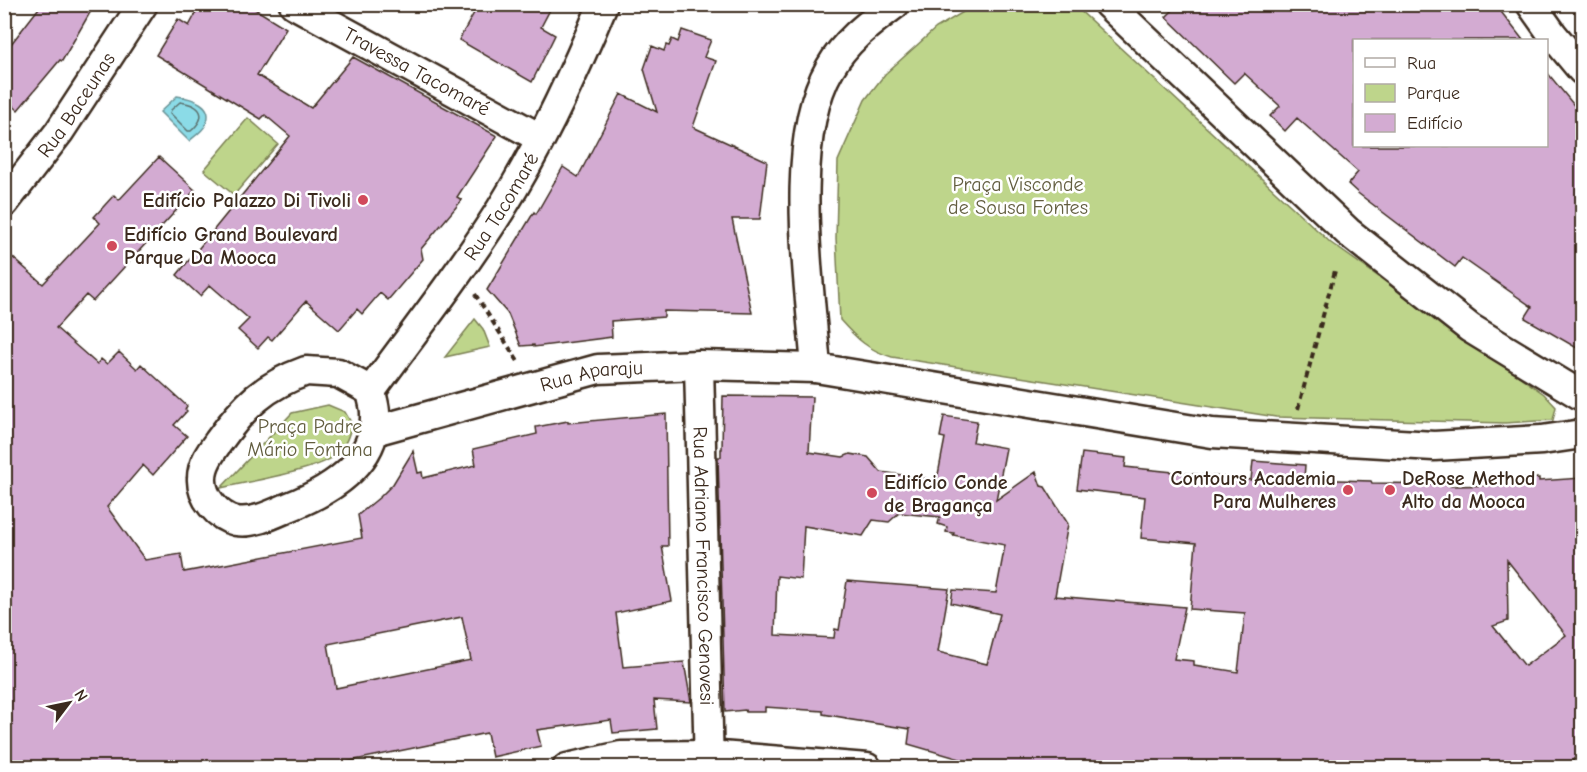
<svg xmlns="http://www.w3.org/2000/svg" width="1587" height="772" font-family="'Comic Neue',sans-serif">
  <rect width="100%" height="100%" fill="#fff"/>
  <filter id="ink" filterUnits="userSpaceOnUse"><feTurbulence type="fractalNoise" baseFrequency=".0167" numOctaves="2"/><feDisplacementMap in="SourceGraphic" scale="12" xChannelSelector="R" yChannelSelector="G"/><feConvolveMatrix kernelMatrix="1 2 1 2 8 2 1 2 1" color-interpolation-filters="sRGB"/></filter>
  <g filter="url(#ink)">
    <path fill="#bed58b" stroke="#7c8054" stroke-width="1.5" d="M975,5H1074L1331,243L1544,394L1556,407L1553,420L1505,423L1276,417L892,357C868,350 857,339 840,320L836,238L838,161L865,100L885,74L936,28Z
      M248,118L278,144L234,195L204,170Z
      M475,319L483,329L490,347L445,357Z
      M328,405L345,412L352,424C349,435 346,445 338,453C323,470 246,482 221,488L292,413Z"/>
    <path fill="#8bdbe7" stroke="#6b9497" stroke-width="1.5" d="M177,96C191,98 215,104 206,124C204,130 194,137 189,141L160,112Z"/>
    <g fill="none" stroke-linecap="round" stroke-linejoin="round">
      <path stroke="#5b716e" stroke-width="1.5" d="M180,102C202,105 208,116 191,131H188L170,113L171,110Z"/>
    </g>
    <path fill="#d3abd2" stroke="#3b2a1e" stroke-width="1.5" fill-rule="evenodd" d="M42,4H95L62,61L60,60L18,110L4,98V53Z
      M201,4H247L286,28L257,75L311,108L353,57L497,136L457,197L462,200L421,249L423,259L388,300L380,293L362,314L357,309L339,330L306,301L272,340L268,337L258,348L238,330L249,319L210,285L200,296L177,275L290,136L265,115L261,119L156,55L178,19L189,26Z
      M479,4H553L541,27L555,35L532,82L459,40Z
      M1179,4H1495L1523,40H1354V146H1546V71L1582,115V351L1525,318L1532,307L1462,258L1455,267L1359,194L1348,184L1358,172L1297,118L1285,131L1270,116L1280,106L1244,73L1234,83L1166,17Z
      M682,30L711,40L704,57L716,61L693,127L767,161L760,219H732L752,313L664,311V317L611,321L612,337L534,347V345L521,346L508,314L487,290L534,212L536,214L563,167L578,177L621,94L657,112L644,69L652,46L664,51L666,45L669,46L672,39L678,42Z
      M159,157L195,190L93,301L86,295L56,328L97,364L101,359L107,364L119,352L137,369L141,364L187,406L185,409L187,411L174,425L187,436L153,475L143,465L107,507L145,560L181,554L184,572L362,538L358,515L380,497L393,484L413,451L418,473L422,472L423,478L476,465L473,449L537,434L536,427L568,421V423L666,414L668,546H662L672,601L616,613L623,667L684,662L691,702L654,700L657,729L613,733L611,720L537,730L541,746L492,757L487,733L345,762L346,765L334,768H4V250L43,284L100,223L94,217L114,195L119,200ZM462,617L471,660L336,688L328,644Z
      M723,396L812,397L809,452L843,457L850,454L868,457L881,472L937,480L945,438L940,437L944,416L977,421L973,442L1006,448L996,500L1036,472L1041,486L1045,487L1068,524L1055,596L1185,607L1174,659L1194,661V665L1238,672L1245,613L1190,609L1196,543L1141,538L1145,497L1077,489L1082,453L1126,458L1125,467L1251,480L1253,461L1305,465L1304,479L1371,481L1372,483L1450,484V486L1503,485V480L1539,478V481L1582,478V752L1563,768H991L908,744L910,729L846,719V718L823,714V711L765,707V712H746L745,710L725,712L718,457H721V449H722ZM899,513L940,517L938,524L947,527L946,532L954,533L953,535L1005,545L996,593L953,590L951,603L1000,614L987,664L938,652L949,589L847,581L839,630L835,629L834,638L775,635L777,576L801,579L804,526L863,536L873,520L889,522ZM1507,560L1566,635L1525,666L1493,626L1508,621Z"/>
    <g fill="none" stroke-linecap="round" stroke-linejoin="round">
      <defs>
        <g id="street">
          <path id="s1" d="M294,4L540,138"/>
          <path d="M1108,4L1348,232L1470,328L1582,396"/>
          <path d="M1531,4L1553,35L1582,70"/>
          <path id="s2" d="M4,203L59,132L143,4"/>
          <path id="s3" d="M699,365L709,768"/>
          <path d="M816,368C810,285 787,141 830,68C846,40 870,23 895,4"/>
          <path d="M306,371L338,373L371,391C372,398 375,406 375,413C377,463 329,491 289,507C273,514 253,524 236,521C218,517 201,497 202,478C202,464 211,452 219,441C244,406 264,386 306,371Z"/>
          <path id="s4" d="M371,391C415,331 461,272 501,209C541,145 574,74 603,4"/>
          <path id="s5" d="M374,431L598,369L699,365L816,368L1212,433L1434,446L1542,440L1582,434"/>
          <path d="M567,768L621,756L708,755L867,768"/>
        </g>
      </defs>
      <use href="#street" stroke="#3b2a1e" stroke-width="33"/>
      <path stroke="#3b2a1e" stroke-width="4" stroke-dasharray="6 4.5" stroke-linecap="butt" d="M475,294L519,363
        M1298,409L1336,267"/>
      <use href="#street" stroke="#fff" stroke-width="28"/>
    </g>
  </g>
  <g fill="#d1495b" stroke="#fff" stroke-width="2">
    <circle cx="363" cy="200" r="6"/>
    <circle cx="112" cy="246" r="6"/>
    <circle cx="1348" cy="490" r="6"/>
    <circle cx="1390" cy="490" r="6"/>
    <circle cx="872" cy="493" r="6"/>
  </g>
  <g text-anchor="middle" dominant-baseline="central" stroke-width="5" stroke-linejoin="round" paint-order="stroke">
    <g font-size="20" fill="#3b2a1e" stroke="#fff">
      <text stroke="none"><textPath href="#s1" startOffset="140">Travessa Tacomaré</textPath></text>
      <text stroke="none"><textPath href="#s2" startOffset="122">Rua Baceunas</textPath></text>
      <text stroke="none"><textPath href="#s4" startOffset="226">Rua Tacomaré</textPath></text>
      <text stroke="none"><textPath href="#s5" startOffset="225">Rua Aparaju</textPath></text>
      <text stroke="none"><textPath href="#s3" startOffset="201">Rua Adriano Francisco Genovesi</textPath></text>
    </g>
    <g font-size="20" fill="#625d3f" stroke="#fff">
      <text x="1018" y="184">Praça Visconde<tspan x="1018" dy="23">de Sousa Fontes</tspan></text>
      <text x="310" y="426">Praça Padre<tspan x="310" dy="23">Mário Fontana</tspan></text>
    </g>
    <g font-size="20" font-weight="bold" fill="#3b2a1e" stroke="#fff" text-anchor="start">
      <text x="351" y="200" text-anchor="end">Edifício Palazzo Di Tivoli</text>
      <text x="124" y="234">Edifício Grand Boulevard<tspan x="124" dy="23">Parque Da Mooca</tspan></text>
      <text x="1336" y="478" text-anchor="end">Contours Academia<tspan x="1336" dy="23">Para Mulheres</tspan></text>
      <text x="1402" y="478">DeRose Method<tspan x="1402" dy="23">Alto da Mooca</tspan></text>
      <text x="884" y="482">Edifício Conde<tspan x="884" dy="23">de Bragança</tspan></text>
    </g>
  </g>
  <rect width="1587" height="772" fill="none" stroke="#fff" stroke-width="24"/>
  <rect x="12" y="12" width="1563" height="748" fill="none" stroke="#3b2a1e" stroke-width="2" filter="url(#ink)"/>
  <rect x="1353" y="39" width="195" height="108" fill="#ffffff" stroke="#b1aaa5" stroke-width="1.5"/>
  <rect x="1365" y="58" width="30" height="9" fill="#ffffff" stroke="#b1aaa5" stroke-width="1.5"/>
  <text x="1407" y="69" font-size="18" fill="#3b2a1e">Rua</text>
  <rect x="1365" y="84" width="30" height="18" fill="#bed58b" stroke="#b1aaa5" stroke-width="1.5"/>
  <text x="1407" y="99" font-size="18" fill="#3b2a1e">Parque</text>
  <rect x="1365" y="114" width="30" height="18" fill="#d3abd2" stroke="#b1aaa5" stroke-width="1.5"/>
  <text x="1407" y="129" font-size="18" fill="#3b2a1e">Edifício</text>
  <g transform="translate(69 703) rotate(58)" stroke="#ffffff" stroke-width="4.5" paint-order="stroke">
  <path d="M0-4.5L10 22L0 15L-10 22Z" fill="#3b2a1e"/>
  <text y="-9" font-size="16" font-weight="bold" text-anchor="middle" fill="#3b2a1e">N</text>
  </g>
</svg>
